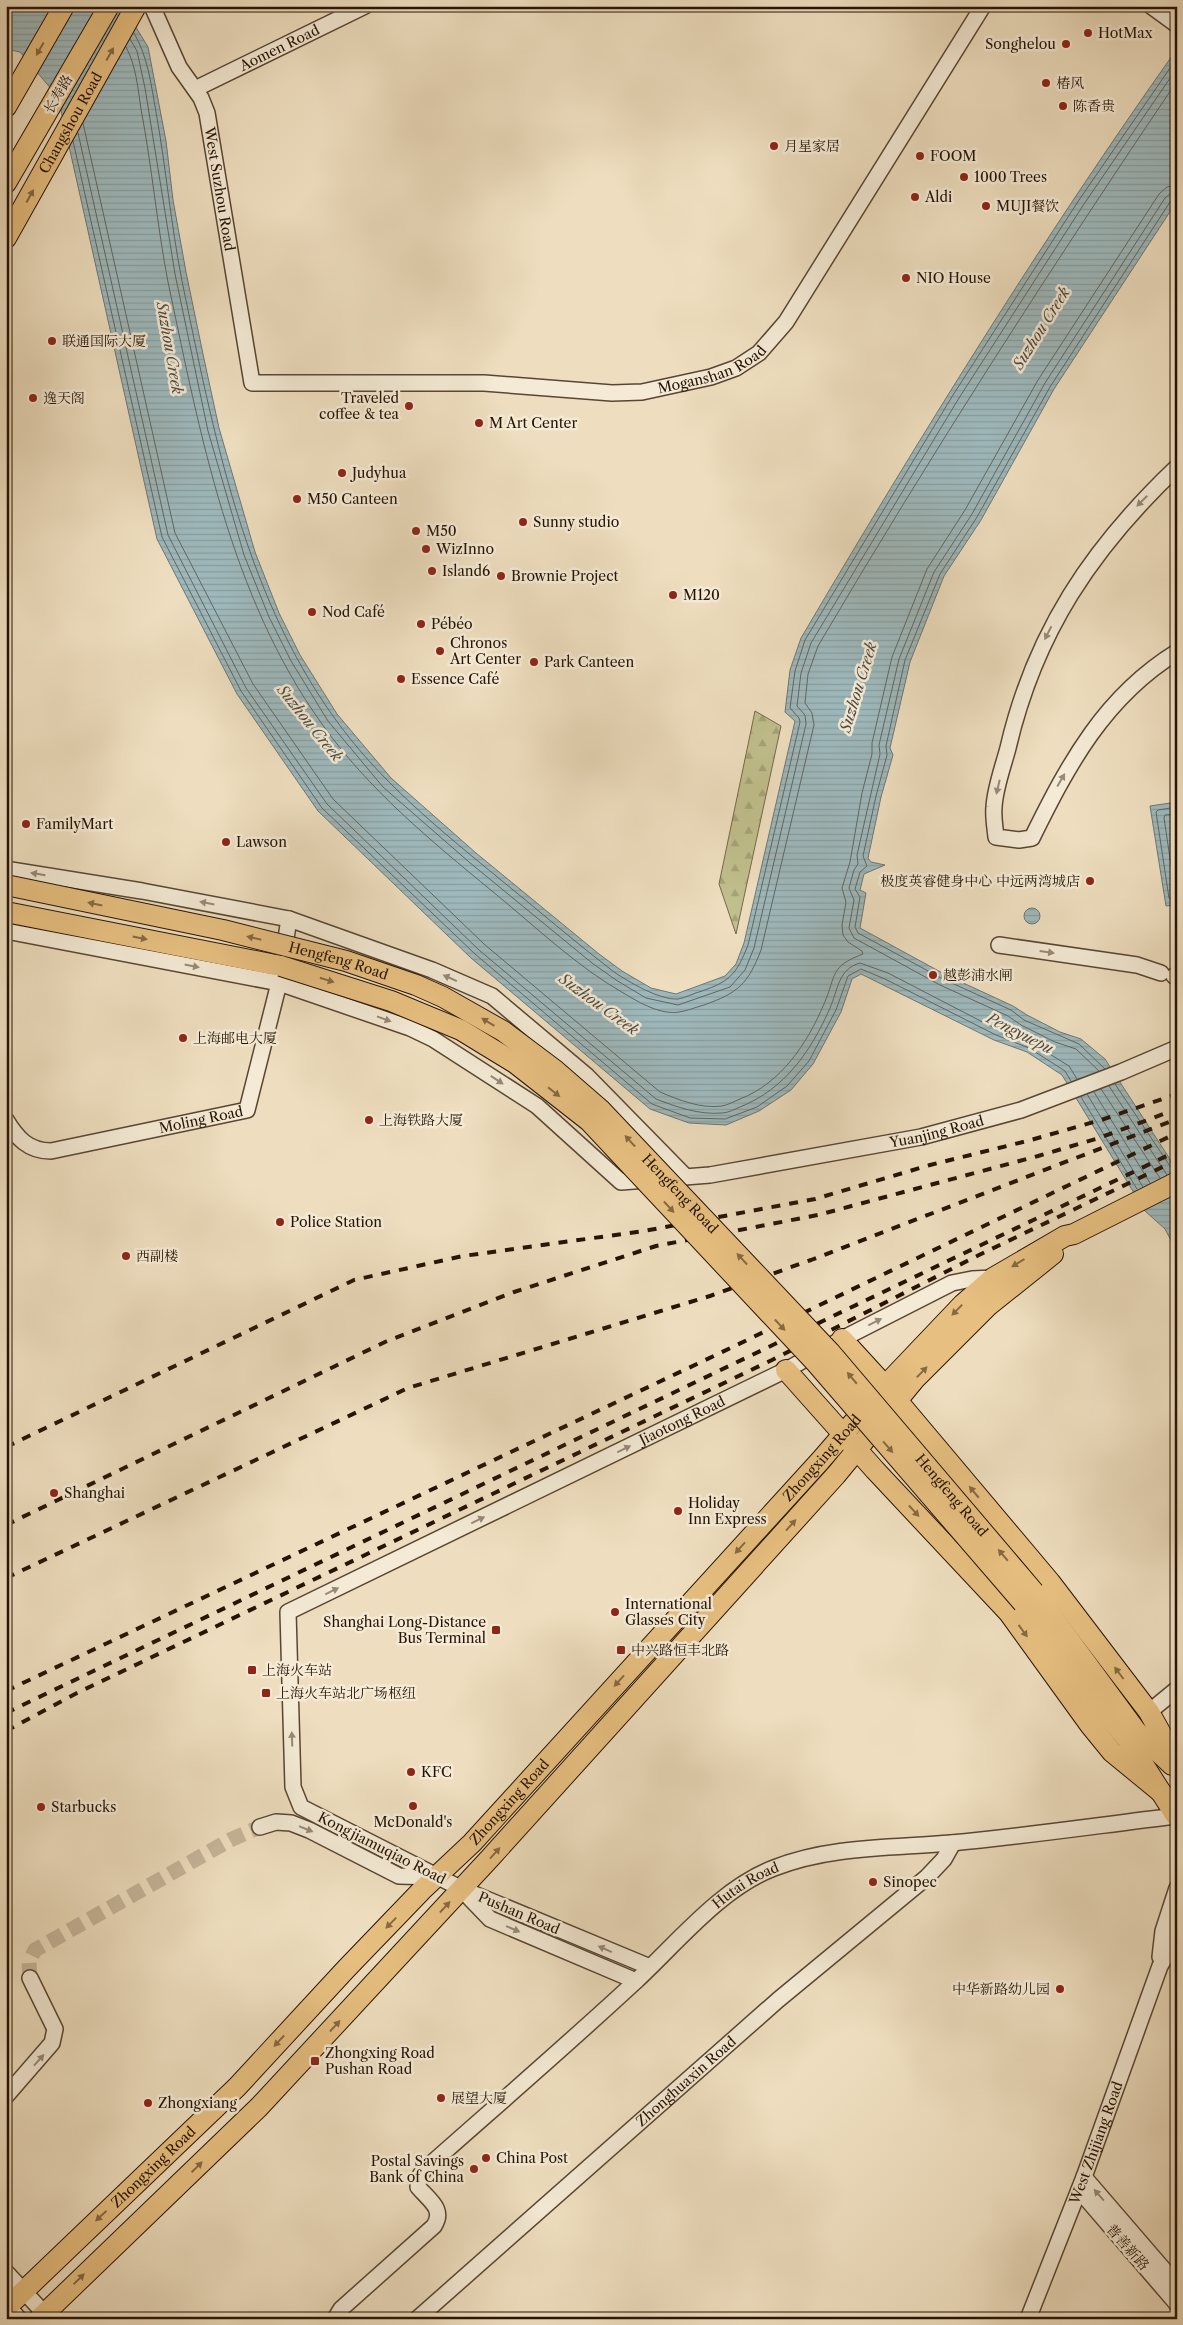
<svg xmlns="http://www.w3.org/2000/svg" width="1183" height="2325" font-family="'Libre Caslon Text','Noto Serif SC',serif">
  <defs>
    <pattern id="forest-firs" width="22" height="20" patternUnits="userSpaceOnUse" patternTransform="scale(1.25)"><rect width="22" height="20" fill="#c0bf8d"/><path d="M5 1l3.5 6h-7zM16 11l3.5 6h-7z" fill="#a5a378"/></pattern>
    <pattern id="water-rules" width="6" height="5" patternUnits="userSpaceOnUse" patternTransform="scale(1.25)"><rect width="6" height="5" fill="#9eb9bd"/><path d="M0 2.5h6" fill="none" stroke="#889ea1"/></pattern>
  </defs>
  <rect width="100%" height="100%" fill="#eedebf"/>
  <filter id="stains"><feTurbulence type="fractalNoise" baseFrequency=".004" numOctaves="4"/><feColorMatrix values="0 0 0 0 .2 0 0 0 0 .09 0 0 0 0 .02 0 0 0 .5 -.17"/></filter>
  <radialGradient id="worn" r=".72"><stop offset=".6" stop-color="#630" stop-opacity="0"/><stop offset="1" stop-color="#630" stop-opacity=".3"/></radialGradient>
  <path fill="url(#forest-firs)" stroke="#736948" d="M755,711L781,726L736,934L719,884Z"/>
  <path fill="url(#water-rules)" stroke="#6e7773" d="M6,6H123L148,47L166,141L173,200L186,272L204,359L219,428L255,552L279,613L300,655L337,714L391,778L476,853L599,954L622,971L651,988L676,994L725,976L736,964L744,943L795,721L785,712L790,670L801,638C919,438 1042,239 1177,49V201L1054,389L981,520L944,576L910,662L890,748L893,755L881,797L868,858L871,862L885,865L864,874L860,890L866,893L860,928L946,975L1013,1006L1027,1015L1060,1032L1081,1039L1105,1059L1177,1170V1252L1165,1229L1145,1211L1062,1075L1027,1052L994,1040L861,974L852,979L841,1012L813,1064L791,1090L759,1111L726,1125L689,1123L650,1109L471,958L318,811L237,694L157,539L58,97L20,52L6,49Z
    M1177,802V905L1166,906L1150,806Z
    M1024 916a8 8 0 1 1 16 0a8 8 0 1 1-16 0Z"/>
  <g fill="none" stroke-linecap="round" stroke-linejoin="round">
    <path stroke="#626660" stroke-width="1" d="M134,33C148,57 151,84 156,112C166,168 171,225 182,281C213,430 243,590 333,716C378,780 440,830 501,880C538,910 575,942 614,972C629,982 659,1000 678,999C685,998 694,993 702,991C731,981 737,973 748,945L800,722L799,718L790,708L795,671L805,640L953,395L1079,200L1177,58
      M130,39L137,51L145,88L175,274L208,431L244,555L269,617L291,661L328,721L383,787L469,862L592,963L616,980L646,998L678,1005L730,987L745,970L754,948L806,724L805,715L797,706L801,673L811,643L959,398L1084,204L1177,68
      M126,47C136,65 138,89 141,109C152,167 157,225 168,282C200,433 230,596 322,724C368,789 431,841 492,891C535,926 577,967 625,994C640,1003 661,1015 679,1012C687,1011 696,1007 704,1005C738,993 748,984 761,950L814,725L812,713L805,703L808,674L818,646C931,454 1052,266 1177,81
      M83,123L175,533L253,684L333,799L484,944L660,1092C679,1100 701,1109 722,1106C728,1105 735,1101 740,1099C781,1083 807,1044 824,1004C837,974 829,967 863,954L862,951L848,942L843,935L842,925L846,902L842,888L850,862L862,793L872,754V743L892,657L927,569L965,510L1038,380L1159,194L1167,187L1177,185
      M78,133L168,535L246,688L327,804L479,950L656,1099C677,1107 699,1115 722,1113C728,1113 735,1109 740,1107C785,1089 811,1051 830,1008C838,990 838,969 860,963L888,973L998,1030L1032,1043L1069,1066L1077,1079
      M73,141L162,537L241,691L322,808L475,954L652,1104L690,1118L725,1119L757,1107L787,1086L809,1061L836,1010L848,976L861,969L885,979L996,1035L1029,1048L1065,1071L1071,1081
      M1177,807L1158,810L1156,812L1169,898L1177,900
      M1177,814L1165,815L1164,818L1175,892L1177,894
      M1105,1069L1079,1044L1024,1020L1011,1010L943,979L858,933L855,927L860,897L855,889L860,872L867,866L863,856L876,796L887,755L886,746L905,660L940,574L977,517L1050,387L1170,202L1177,199
      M1099,1071L1076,1049L1055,1042L1021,1025L1008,1016L940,985L854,938L849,928L854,900L849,888L854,870L858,864L857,855L880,754L879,745L899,659L934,572L972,514L1045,383L1165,198L1170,194L1177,192
      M1115,1084L1174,1172
      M1109,1086L1167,1175
      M1101,1089L1160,1178
      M1094,1092L1150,1183
      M1087,1094L1143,1187
      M1081,1097L1137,1189"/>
    <path stroke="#c6b59a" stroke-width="15" stroke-dasharray="15 8" stroke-linecap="butt" d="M30,1978L29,1962L35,1950L230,1840L260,1827"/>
    <defs>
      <g id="minor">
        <path id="s1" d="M152,6L179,67L201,98L207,113L252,383H484L612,393L642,392L711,377L736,368L759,353L786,322L983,6"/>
        <path d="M1151,6L1177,25"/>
        <path id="s2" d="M195,89L365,6"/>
        <path d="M1177,467C1092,548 1035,632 1008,748C1003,767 995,788 994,807C993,817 995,827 996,837L1019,840L1032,838C1068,765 1104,697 1177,652"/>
        <path d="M6,871L11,870L142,891L289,919L432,970L492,996L587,1076L686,1177"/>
        <path id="s3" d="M6,931L279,983L410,1028L433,1039L537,1106L621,1182L710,1175L921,1137L1021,1110L1121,1072L1177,1048"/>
        <path d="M999,945L1137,965L1161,973"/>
        <path d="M1174,976L1177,977"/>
        <path id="s4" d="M6,1120C17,1138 28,1151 51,1151L247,1110L279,983L289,919"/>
        <path d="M1149,1712L1177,1689"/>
        <path d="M260,1827L276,1822L291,1823L309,1830L399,1876L434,1877"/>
        <path d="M464,1892L490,1919L636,1981"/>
        <path d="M1160,1957L1163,1931L1177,1888"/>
        <path id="s5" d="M650,1967L462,1889L301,1807L293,1787L288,1612L786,1370L842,1339L952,1283L972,1279L993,1278"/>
        <path d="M6,2096L52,2043L55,2029L30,1978"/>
        <path d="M1084,2177L1177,2285"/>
        <path d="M1079,2190L1177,2304"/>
        <path d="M6,2272L44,2313V2319"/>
        <path d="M6,2304L19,2319"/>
        <path id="s6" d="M335,2319L341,2309L434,2226C445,2209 429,2200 418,2187L419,2177L424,2170C495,2107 567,2045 636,1981C677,1943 721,1888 774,1868C829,1846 892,1848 951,1843C1026,1836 1101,1825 1176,1816L1177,1819"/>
        <path id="s7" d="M417,2319L778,2000L927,1877L944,1859L953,1843"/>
        <path id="s8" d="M1028,2319L1084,2177L1160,1966L1169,1951L1177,1928"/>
      </g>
      <g id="major">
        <path d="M6,107L64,6"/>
        <path d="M6,183L109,6"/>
        <path id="s9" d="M6,238L136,6"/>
        <path d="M6,912L281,966"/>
        <path d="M842,1339L885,1386L1050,1582L1149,1712L1177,1762"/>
        <path d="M786,1370L875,1470L1009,1613L1090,1725L1112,1752L1162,1793"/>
        <path d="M1034,1592L1136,1731L1172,1765"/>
        <path d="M1023,1603L1099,1706L1128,1740L1176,1816"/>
        <path id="s10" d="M6,2308L237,2087L346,1969L422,1890L472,1843L820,1461L885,1386L963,1304L993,1278L1065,1236L1074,1234L1177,1182"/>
        <path d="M39,2319L259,2107L491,1857L836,1475L915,1379L988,1306L1053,1254"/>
      </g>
    </defs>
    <use href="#minor" stroke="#584633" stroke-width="18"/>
    <use href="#major" stroke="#261304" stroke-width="22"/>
    <use href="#minor" stroke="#f4ead5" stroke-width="15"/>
    <use href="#major" stroke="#e7bf80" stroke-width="20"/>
    <path stroke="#261304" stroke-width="4" stroke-dasharray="9 9" stroke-linecap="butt" d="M6,1447L354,1280L463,1256L644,1231L815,1199L930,1165L1031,1140L1104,1119L1177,1094
      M6,1525L385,1342L514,1292L656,1246L818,1215L1038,1156L1099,1138L1177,1109
      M6,1578L408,1388L710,1296L811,1260L1177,1119
      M6,1691L718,1354L1177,1133
      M6,1713L1177,1151
      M6,1731L77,1693L772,1360L979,1255L1177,1160"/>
    <defs>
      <g id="major-bridge">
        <path id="s11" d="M6,885L223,930L346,961L416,985L443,997L503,1031L555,1070L601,1110L830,1352L1034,1592"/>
        <path d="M281,966L391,1001L461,1030L515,1063L589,1121L816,1363L1023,1603"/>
      </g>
    </defs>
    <use href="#major-bridge" stroke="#261304" stroke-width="22" stroke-linecap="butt"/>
    <use href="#major-bridge" stroke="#e7bf80" stroke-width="20"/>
  </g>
  <defs><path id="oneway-solid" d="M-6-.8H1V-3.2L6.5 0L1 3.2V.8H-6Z" transform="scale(1.25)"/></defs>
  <g fill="#866942">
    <use href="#oneway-solid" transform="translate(40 49) rotate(120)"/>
    <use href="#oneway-solid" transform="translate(110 54) rotate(-61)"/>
    <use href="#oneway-solid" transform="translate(30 196) rotate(-61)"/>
    <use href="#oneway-solid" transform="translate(95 904) rotate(-168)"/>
    <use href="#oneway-solid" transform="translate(140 938) rotate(11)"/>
    <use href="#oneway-solid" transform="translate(254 938) rotate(-167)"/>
    <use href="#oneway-solid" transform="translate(327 980) rotate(18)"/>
    <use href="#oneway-solid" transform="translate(488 1022) rotate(-149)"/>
    <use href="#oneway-solid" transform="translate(554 1092) rotate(38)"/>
    <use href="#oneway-solid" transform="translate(630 1141) rotate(-133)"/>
    <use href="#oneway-solid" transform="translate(669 1207) rotate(47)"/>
    <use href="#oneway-solid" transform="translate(742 1259) rotate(-133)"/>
    <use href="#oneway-solid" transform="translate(1018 1263) rotate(149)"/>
    <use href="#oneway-solid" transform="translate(957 1310) rotate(134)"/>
    <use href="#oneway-solid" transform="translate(780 1325) rotate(47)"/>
    <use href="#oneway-solid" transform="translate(922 1372) rotate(-46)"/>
    <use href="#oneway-solid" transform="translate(852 1378) rotate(-130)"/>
    <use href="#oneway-solid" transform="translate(888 1447) rotate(49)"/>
    <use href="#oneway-solid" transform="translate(974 1492) rotate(-130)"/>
    <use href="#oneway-solid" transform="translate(914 1511) rotate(47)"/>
    <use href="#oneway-solid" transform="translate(791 1525) rotate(-48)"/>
    <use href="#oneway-solid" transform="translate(740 1548) rotate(132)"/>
    <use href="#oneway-solid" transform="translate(1003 1555) rotate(-130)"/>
    <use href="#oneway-solid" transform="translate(1023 1631) rotate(54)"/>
    <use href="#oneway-solid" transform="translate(1119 1673) rotate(-127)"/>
    <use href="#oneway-solid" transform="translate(619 1681) rotate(132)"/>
    <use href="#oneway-solid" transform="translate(495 1853) rotate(-48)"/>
    <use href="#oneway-solid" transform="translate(445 1907) rotate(-47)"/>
    <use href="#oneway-solid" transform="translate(391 1923) rotate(134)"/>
    <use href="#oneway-solid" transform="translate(335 2026) rotate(-47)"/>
    <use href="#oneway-solid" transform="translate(279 2041) rotate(133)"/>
    <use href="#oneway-solid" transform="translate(197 2167) rotate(-44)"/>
    <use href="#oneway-solid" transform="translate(101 2216) rotate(137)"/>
    <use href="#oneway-solid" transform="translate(79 2279) rotate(-44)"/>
  </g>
  <g fill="#978977">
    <use href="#oneway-solid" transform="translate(1142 501) rotate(135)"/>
    <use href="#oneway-solid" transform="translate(1048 633) rotate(117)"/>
    <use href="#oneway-solid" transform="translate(1061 780) rotate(-60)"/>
    <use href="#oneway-solid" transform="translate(998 787) rotate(103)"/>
    <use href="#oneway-solid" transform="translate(38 874) rotate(-171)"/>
    <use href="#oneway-solid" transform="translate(207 903) rotate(-169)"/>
    <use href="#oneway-solid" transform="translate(1047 952) rotate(8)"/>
    <use href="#oneway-solid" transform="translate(192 966) rotate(11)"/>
    <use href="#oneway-solid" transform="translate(450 978) rotate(-156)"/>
    <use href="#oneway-solid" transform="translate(384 1019) rotate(20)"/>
    <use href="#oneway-solid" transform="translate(497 1080) rotate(33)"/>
    <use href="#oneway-solid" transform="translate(875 1322) rotate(-27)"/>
    <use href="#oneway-solid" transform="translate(624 1449) rotate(-26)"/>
    <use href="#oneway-solid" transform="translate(478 1520) rotate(-26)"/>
    <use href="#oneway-solid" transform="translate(332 1591) rotate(-26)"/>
    <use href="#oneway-solid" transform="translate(292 1739) rotate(-92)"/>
    <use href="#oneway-solid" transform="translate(306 1829) rotate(22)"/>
    <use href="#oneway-solid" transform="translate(513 1929) rotate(23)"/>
    <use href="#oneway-solid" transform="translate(605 1949) rotate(-156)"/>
    <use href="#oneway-solid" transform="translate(39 2060) rotate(-48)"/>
    <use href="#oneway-solid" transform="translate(1099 2195) rotate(-131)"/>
  </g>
  <g fill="#8f2418" stroke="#f4ead5" stroke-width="2">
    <circle cx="1088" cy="33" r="5"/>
    <circle cx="1066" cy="44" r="5"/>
    <circle cx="1046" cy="83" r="5"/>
    <circle cx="1063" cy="106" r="5"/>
    <circle cx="774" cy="146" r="5"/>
    <circle cx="920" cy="156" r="5"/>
    <circle cx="964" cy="177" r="5"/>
    <circle cx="915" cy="197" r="5"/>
    <circle cx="986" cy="206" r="5"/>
    <circle cx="906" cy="278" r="5"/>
    <circle cx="52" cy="341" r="5"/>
    <circle cx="33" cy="398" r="5"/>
    <circle cx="409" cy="406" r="5"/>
    <circle cx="479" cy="423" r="5"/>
    <circle cx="342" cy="473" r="5"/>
    <circle cx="297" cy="499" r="5"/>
    <circle cx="523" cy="522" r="5"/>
    <circle cx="416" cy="531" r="5"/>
    <circle cx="426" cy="549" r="5"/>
    <circle cx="432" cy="571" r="5"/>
    <circle cx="501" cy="576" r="5"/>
    <circle cx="673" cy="595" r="5"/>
    <circle cx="312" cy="612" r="5"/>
    <circle cx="421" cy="624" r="5"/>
    <circle cx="440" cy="651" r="5"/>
    <circle cx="534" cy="662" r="5"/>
    <circle cx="401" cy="679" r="5"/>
    <circle cx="26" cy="824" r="5"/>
    <circle cx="226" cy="842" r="5"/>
    <circle cx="1090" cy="881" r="5"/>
    <circle cx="933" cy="975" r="5"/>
    <circle cx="183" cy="1038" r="5"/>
    <circle cx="369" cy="1120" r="5"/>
    <circle cx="280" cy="1222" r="5"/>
    <circle cx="126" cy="1256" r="5"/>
    <circle cx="54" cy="1493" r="5"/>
    <circle cx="678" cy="1511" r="5"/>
    <circle cx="615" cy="1612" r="5"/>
    <rect x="491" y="1625" width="10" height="10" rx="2.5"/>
    <rect x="616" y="1645" width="10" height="10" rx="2.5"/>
    <rect x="247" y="1665" width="10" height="10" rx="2.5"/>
    <rect x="261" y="1688" width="10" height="10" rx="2.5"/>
    <circle cx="411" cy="1772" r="5"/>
    <circle cx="413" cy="1806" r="5"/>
    <circle cx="41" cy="1807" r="5"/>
    <circle cx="873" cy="1882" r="5"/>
    <circle cx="1060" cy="1989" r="5"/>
    <rect x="310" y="2056" width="10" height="10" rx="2.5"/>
    <circle cx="441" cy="2098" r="5"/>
    <circle cx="148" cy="2103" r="5"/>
    <circle cx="486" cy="2158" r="5"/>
    <circle cx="474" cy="2169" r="5"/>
  </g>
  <g text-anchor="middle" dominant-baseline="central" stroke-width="5" stroke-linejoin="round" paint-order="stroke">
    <g font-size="14" fill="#261304" stroke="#f4ead5" text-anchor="start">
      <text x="1098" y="33">HotMax</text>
      <text x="1056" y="44" text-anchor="end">Songhelou</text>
      <text x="1056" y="83">椿风</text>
      <text x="1073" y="106">陈香贵</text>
      <text x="784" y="146">月星家居</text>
      <text x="930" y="156">FOOM</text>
      <text x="974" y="177">1000 Trees</text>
      <text x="925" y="197">Aldi</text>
      <text x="996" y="206">MUJI餐饮</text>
      <text x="916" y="278">NIO House</text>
      <text x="62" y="341">联通国际大厦</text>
      <text x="43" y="398">逸天阁</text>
      <text x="399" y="398" text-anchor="end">Traveled<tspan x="399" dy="16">coffee &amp; tea</tspan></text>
      <text x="489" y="423">M Art Center</text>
      <text x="352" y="473">Judyhua</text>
      <text x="307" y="499">M50 Canteen</text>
      <text x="533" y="522">Sunny studio</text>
      <text x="426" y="531">M50</text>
      <text x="436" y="549">WizInno</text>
      <text x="442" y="571">Island6</text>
      <text x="511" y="576">Brownie Project</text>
      <text x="683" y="595">M120</text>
      <text x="322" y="612">Nod Café</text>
      <text x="431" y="624">Pébéo</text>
      <text x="450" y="643">Chronos<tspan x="450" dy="16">Art Center</tspan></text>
      <text x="544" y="662">Park Canteen</text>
      <text x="411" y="679">Essence Café</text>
      <text x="36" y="824">FamilyMart</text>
      <text x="236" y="842">Lawson</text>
      <text x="1080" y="881" text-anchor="end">极度英睿健身中心 中远两湾城店</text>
      <text x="943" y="975">越彭浦水闸</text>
      <text x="193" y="1038">上海邮电大厦</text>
      <text x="379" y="1120">上海铁路大厦</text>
      <text x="290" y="1222">Police Station</text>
      <text x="136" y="1256">西副楼</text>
      <text x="64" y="1493">Shanghai</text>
      <text x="688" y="1503">Holiday<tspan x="688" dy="16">Inn Express</tspan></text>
      <text x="625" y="1604">International<tspan x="625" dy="16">Glasses City</tspan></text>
      <text x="486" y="1622" text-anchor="end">Shanghai Long-Distance<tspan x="486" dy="16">Bus Terminal</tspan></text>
      <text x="631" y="1650">中兴路恒丰北路</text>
      <text x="262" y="1670">上海火车站</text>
      <text x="276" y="1693">上海火车站北广场枢纽</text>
      <text x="421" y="1772">KFC</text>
      <text x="51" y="1807">Starbucks</text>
      <text x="413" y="1822" text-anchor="middle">McDonald's</text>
      <text x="883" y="1882">Sinopec</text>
      <text x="1050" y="1989" text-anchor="end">中华新路幼儿园</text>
      <text x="325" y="2053">Zhongxing Road<tspan x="325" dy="16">Pushan Road</tspan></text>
      <text x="451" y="2098">展望大厦</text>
      <text x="158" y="2103">Zhongxiang</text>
      <text x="496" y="2158">China Post</text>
      <text x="464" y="2161" text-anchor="end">Postal Savings<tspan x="464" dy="16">Bank of China</tspan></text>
    </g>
    <g font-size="14" fill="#261304" stroke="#f4ead5">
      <text stroke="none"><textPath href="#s2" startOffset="94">Aomen Road</textPath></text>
      <text transform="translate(58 94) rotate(-60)">长寿路</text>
      <text stroke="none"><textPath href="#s9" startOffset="132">Changshou Road</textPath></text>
      <text stroke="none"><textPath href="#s1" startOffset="198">West Suzhou Road</textPath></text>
      <text stroke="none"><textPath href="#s1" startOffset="859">Moganshan Road</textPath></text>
      <text stroke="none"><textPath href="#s11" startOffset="341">Hengfeng Road</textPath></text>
      <text stroke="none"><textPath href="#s4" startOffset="211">Moling Road</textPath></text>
      <text stroke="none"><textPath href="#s3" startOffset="999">Yuanjing Road</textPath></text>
      <text stroke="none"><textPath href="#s11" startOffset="762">Hengfeng Road</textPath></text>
      <text stroke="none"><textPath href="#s5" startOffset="1019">Jiaotong Road</textPath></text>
      <text stroke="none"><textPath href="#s10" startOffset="1179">Zhongxing Road</textPath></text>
      <text stroke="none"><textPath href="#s11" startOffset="1168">Hengfeng Road</textPath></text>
      <text stroke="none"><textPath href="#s10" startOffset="714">Zhongxing Road</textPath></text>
      <text transform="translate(382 1848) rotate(27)">Kongjiamuqiao Road</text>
      <text stroke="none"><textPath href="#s6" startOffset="632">Hutai Road</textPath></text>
      <text transform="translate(519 1913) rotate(23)">Pushan Road</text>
      <text stroke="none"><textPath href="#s7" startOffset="359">Zhonghuaxin Road</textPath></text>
      <text stroke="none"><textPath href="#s8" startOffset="189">West Zhijiang Road</textPath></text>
      <text stroke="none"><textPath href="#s10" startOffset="204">Zhongxing Road</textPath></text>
      <text transform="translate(1128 2247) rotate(49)">普善新路</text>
    </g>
    <g font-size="15" font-style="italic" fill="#504d45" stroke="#f4ead5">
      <text transform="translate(1041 328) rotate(-58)">Suzhou Creek</text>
      <text transform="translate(170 348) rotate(80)">Suzhou Creek</text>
      <text transform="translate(858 687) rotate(-73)">Suzhou Creek</text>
      <text transform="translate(310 723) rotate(51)">Suzhou Creek</text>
      <text transform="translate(599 1004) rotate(36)">Suzhou Creek</text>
      <text transform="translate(1020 1033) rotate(27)">Pengyuepu</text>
    </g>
  </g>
  <rect width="1183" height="2325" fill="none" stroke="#eedebf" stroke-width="25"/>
  <rect x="8" y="8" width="1168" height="2310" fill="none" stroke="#261304" stroke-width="2.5"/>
  <rect x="12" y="12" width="1158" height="2300" fill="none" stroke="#261304"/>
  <rect width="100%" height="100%" filter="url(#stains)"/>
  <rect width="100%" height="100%" fill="url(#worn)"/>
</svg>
